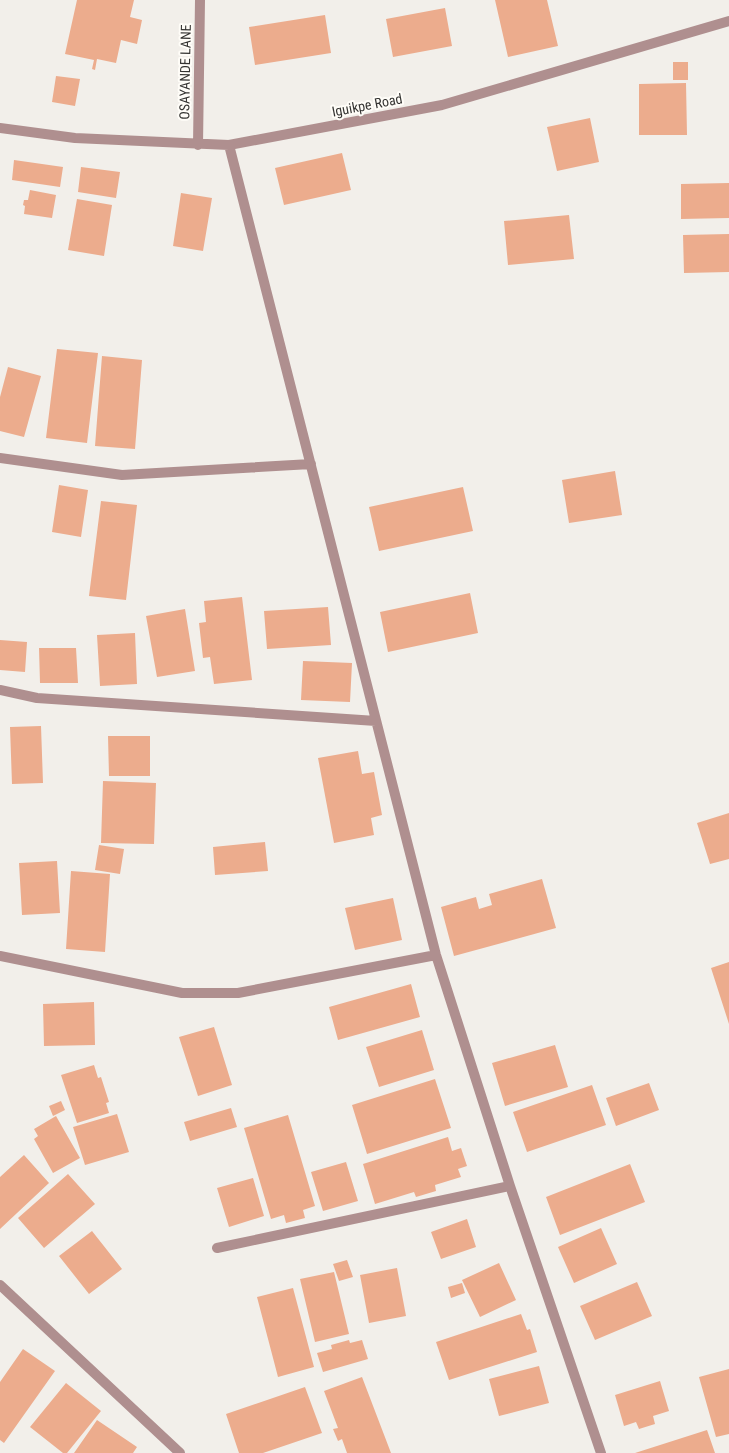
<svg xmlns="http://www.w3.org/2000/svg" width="729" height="1453" font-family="'Roboto Condensed',sans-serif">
  <rect width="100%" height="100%" fill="#f2efea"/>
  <path fill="#ecac8d" d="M77,0H134L130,17L142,20L137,44L121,40L116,63L97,59L95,70L92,69L94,60L65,54Z
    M495,0H547L558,46L508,57Z
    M445,8L452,46L393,57L386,19Z
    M325,15L331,53L255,65L249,27Z
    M673,62H688V80H673Z
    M56,76L80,79L75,106L52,102Z
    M686,83L687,135H639V84Z
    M590,118L599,162L557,171L547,127Z
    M342,153L351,190L284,205L275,168Z
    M14,160L63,167L60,187L12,180Z
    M81,167L120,172L116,198L78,192Z
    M729,183V218L681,219V184Z
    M30,190L56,195L52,218L24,214L25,206L23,205L24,200H28Z
    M181,193L212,198L203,251L173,246Z
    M77,199L112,205L104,256L68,250Z
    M569,215L574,259L508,265L504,221Z
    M729,234V272L684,273L683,235Z
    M57,349L98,353L87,443L46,438Z
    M102,356L142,360L135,449L95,446Z
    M8,367L41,376L24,437L0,431V397Z
    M615,471L622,515L569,523L562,480Z
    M59,485L88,490L81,537L52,532Z
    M463,487L473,531L379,551L369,507Z
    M101,501L137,505L126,600L89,596Z
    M470,593L478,633L388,652L380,612Z
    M242,597L252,680L214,684L210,657L203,658L199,623L206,622L204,601Z
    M328,607L331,645L267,649L264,611Z
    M185,609L195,671L157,677L146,616Z
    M135,633L137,684L100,686L97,635Z
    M0,640L27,642L25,672L0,670Z
    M39,648H76L78,683H40Z
    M303,661L352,663L350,702L301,700Z
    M41,726L43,783L12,784L10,727Z
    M108,736H150V776H109Z
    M358,751L362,774L374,772L382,815L371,818L374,835L334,843L318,758Z
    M103,781L156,783L154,844L101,843Z
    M729,813V859L710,864L697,823Z
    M265,842L268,871L215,875L213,847Z
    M99,845L124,849L120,874L95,870Z
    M57,861L60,913L22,915L19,863Z
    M71,871L110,874L105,952L66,949Z
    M542,879L556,928L454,956L441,907L476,897L479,909L492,905L489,894Z
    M393,898L402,940L355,950L345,908Z
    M729,962V1024L711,968Z
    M411,984L420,1017L338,1040L329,1007Z
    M94,1002L95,1045L44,1046L43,1004Z
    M214,1027L232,1085L198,1096L179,1037Z
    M422,1030L434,1070L379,1087L366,1047Z
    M555,1045L568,1087L505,1106L492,1063Z
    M94,1065L98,1078L101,1077L109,1102L106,1103L109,1113L77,1123L61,1075Z
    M435,1079L451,1128L367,1154L352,1105Z
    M649,1083L659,1110L616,1126L606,1098Z
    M592,1085L606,1125L527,1152L513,1112Z
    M61,1101L65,1110L53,1116L49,1106Z
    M231,1108L237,1127L190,1141L184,1122Z
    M117,1114L129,1152L85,1165L73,1127Z
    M288,1115L315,1206L303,1210L305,1218L286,1223L284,1215L271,1219L244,1128Z
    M56,1116L80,1158L53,1173L34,1139L38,1136L34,1129Z
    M448,1137L452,1151L461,1148L467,1166L458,1169L461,1177L435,1185L436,1191L416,1197L414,1192L375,1204L363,1164Z
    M24,1155L49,1183L0,1229V1177Z
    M346,1162L358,1201L323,1211L311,1172Z
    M630,1164L645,1202L560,1235L546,1197Z
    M68,1174L95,1204L44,1248L18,1218Z
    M253,1178L264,1216L229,1227L217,1188Z
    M467,1219L476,1247L441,1259L431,1232Z
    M601,1228L617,1264L574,1283L558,1247Z
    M92,1231L122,1269L89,1294L59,1256Z
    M347,1260L353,1277L339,1281L333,1264Z
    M499,1263L516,1300L480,1317L462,1280Z
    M397,1268L406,1316L369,1323L360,1275Z
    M334,1272L349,1334L315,1342L300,1279Z
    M637,1282L652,1316L595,1340L580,1306Z
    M462,1283L465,1293L451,1298L448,1287Z
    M293,1288L314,1367L278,1377L257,1297Z
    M521,1314L527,1330L530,1329L537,1352L449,1380L436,1342Z
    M349,1340L350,1343L362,1340L368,1359L323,1372L317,1353L332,1349L331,1345Z
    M23,1349L55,1371L4,1443L0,1440V1382Z
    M539,1366L549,1403L499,1416L489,1379Z
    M729,1369V1434L716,1437L699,1377Z
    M362,1377L391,1453H347L342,1439L338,1441L333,1429L338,1428L324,1391Z
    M660,1381L669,1411L653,1416L655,1424L639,1429L636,1422L624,1426L615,1395Z
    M66,1383L101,1411L67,1453H63L30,1427Z
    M305,1387L322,1433L263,1453H239L226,1414Z
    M97,1420L137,1447L133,1453H74Z
    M707,1430L715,1453H635Z"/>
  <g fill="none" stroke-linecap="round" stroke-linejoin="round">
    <path stroke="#af8f8f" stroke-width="10" d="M0,128L75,138L229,145L442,105L729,21
      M198,145L200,0
      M229,145L436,955L510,1186L601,1453
      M0,458L122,475L311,464
      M0,690L37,698L376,721
      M0,956L182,993H238L436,955
      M217,1248L510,1186
      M0,1285L180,1453"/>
  </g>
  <g text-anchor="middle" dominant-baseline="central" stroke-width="4" stroke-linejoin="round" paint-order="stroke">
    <g font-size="14" fill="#343331" stroke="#fffdf8">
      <text transform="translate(185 72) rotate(-89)">OSAYANDE LANE</text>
      <text transform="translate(367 105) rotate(-11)">Iguikpe Road</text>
    </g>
  </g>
</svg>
